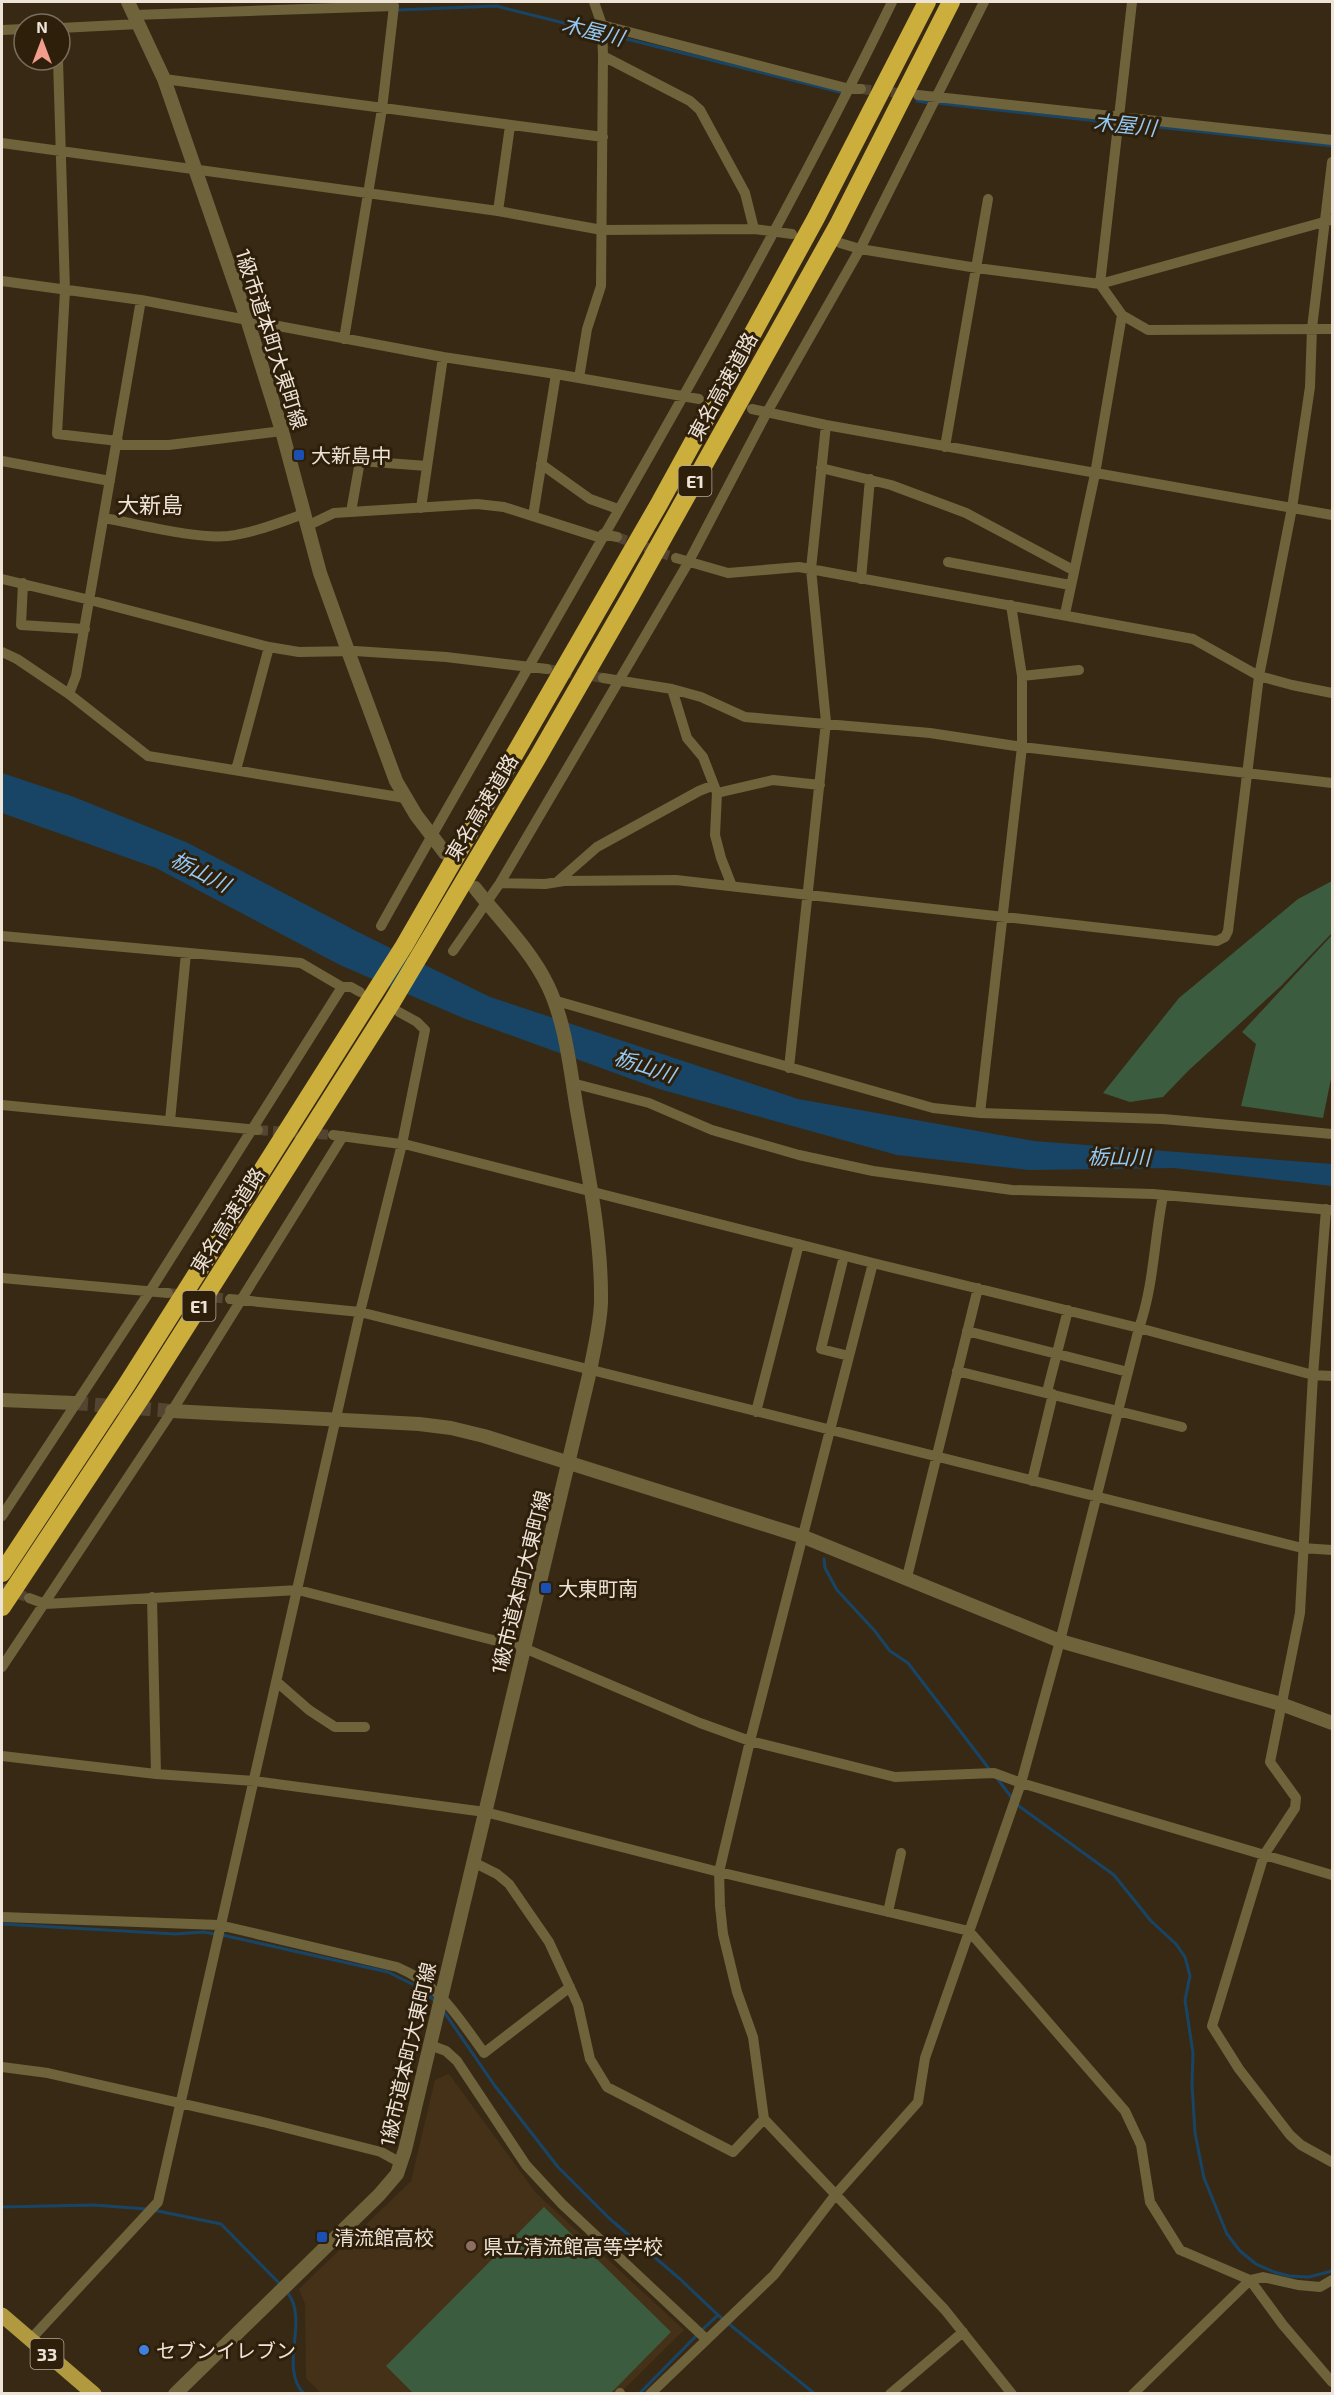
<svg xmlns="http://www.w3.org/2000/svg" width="1334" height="2395" font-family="'Exo 2','Noto Sans JP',sans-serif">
  <rect width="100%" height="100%" fill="#382915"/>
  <path fill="#453117" d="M449,2074L536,2193L684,2330L620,2393H321L306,2378L305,2304L299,2289L411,2181L435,2080Z"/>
  <path fill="#3b5c3e" d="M1332,881V933L1281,986L1188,1071L1163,1097L1130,1102L1103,1093L1179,998L1298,899Z
    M1332,935V1074L1323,1118L1241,1106L1256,1044L1242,1032Z
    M544,2207L671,2332L611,2393H413L386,2366Z"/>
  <path fill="#184565" d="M2,773L74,797L188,843L358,932L490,997L798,1099L1034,1141L1332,1164V1186L1174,1168L1029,1170L897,1155L659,1089L463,1018L340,965L156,868L2,813Z"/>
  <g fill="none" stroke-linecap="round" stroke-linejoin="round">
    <path stroke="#184565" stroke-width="3" d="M397,10L496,6L600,32
      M40,24L62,23
      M606,34L844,93
      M917,101L930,103
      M936,103L1115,123
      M1121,123L1332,146
      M824,1559L825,1568L837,1590L874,1630L890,1651L908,1663L990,1770
      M996,1777L1012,1798
      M1016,1804L1114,1875L1151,1921L1176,1944L1185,1957L1190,1976L1185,2000L1193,2053L1192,2084L1195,2133L1204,2178L1227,2234L1240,2251L1256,2264L1274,2272L1289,2276L1309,2277L1332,2271
      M2,1924L175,1934L204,1932L215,1934
      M222,1935L388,1972L420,1988L436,2002
      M442,2009L495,2086L558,2167L610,2219L680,2279L718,2315L815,2394
      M2,2207L94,2205L146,2209
      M153,2210L221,2224L281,2285
      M287,2292C310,2320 278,2367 304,2394
      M702,2330L718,2315
      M639,2394L697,2335"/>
    <path stroke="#534532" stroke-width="10" stroke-dasharray="10 5" stroke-linecap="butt" d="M861,89L909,94
      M617,537L676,558
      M547,669L603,678
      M258,1130L333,1135
      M168,1293L230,1299
      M2,1588L29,1598"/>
    <path stroke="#534532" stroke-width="14" stroke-dasharray="14 7" stroke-linecap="butt" d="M74,1403L172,1411"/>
    <path stroke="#6e633b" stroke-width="10" d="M1132,2L1100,284L1122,315L1148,330L1332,329
      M134,15L394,6L382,109L344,339
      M602,25L850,89H861
      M60,28L139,24
      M2,30L24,29
      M603,56L690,101L700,110L745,193L754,229
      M58,60L65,290L57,434L118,441
      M164,79L603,137
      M918,95L1332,140
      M2,143L498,211L602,230L754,229L792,234
      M498,211L510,126
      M840,243L860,249L977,268L1100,284L1331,220
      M2,281L141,300L443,357L556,374L699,399
      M579,378L587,329L601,286L603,56L602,25L594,2
      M752,409L826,425L1332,515
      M117,445H169L282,431
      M945,447L988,199
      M2,461L110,481
      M541,464L590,499L618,509
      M821,468L891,485L966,513L1073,570
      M421,508L443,357
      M351,512L360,461L427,466
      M533,516L556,374
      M104,518C139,524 194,539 228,536C254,533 280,522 304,514
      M307,526L334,513L477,504L504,507L601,538
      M603,534L617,537
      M676,558L728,573L799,567L1193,639L1259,676L1292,685L1332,693
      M948,562L1070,585
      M2,579L90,600L269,647L299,652L355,651L446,657L547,669
      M861,579L870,479
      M23,583L21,625L85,629
      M1065,614L1095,474L1122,315
      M2,652L17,659L69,694L148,756L405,798
      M1022,676L1079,670
      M603,678L672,689L701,697L745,717L930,733L1022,747L1332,783
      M672,689L687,738L703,757L717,793L715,835L721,858L732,886
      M69,694L76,676L141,300
      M236,770L269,647
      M717,793L773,780L820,785
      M557,882L597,847L699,791L714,785
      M500,883L545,884L564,881L676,880L1217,941L1225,937L1228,931L1259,676L1292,508L1310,387L1312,328L1332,162
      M381,926C553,618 738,318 892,2
      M2,936L301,963L342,987H351L360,992
      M453,951L500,883L688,563L766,414L860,249L984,2
      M553,1000L933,1108L980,1113L1163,1119L1332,1134
      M789,1068L826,722L811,569L826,425
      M572,1083L649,1103L712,1130L799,1155L873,1171L1012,1190L1153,1194L1331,1210
      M2,1105L258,1130
      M980,1113L1022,747V676L1011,605
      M170,1121L186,953
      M333,1135L408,1145L873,1263L1139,1328L1313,1375L1332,1376
      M1326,1209L1313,1375L1300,1613L1270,1762L1296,1798L1295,1808L1264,1855L1212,2026L1239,2069L1290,2135L1301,2145L1332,2162
      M844,1256L821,1349L849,1356
      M873,1263L750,1741L719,1872L720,1906L723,1934L737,1992L753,2037L764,2119L945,2310L1012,2394
      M2,1278L168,1293
      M230,1299L360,1312L1302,1548L1332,1550
      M967,1331L1128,1372
      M957,1371L1182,1427
      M1047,1392L1068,1310
      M756,1412L799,1244
      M1032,1481L1053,1394
      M2,1516L150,1291L342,987
      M907,1577L978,1288
      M152,1597L156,1774
      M29,1598L45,1604L298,1590L524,1648L700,1723L750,1741L895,1777L994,1773L1021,1783L1332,1875
      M2,1667L172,1411L343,1136
      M277,1682L309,1710L335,1727H365
      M2,1756L156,1774L254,1781L485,1812L719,1872L969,1931L1125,2111L1141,2145L1150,2202L1180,2250L1250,2280L1283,2325L1332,2382
      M473,1862L497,1874L509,1884L549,1942L578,2005L590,2059L607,2087L733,2152L764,2119
      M888,1912L901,1853
      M2,1917L219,1925L397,1967C440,1985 458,2017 484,2053L570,1987
      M430,2045L446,2051L457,2061L526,2165L562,2204L706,2339
      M2,2067L48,2073L263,2122L381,2152L401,2163
      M30,2340L158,2202L360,1312L402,1144L425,1030L417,1022L399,1012
      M620,2393V2394
      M650,2394L774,2275L836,2194L918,2102L925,2058L1021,1783L1060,1641L1139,1328C1154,1285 1154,1240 1163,1196
      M890,2394L963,2332
      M1133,2394L1250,2280L1263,2277L1298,2285L1320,2287L1332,2280"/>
    <path stroke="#6e633b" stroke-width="14" d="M128,2L164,79L247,319L282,431L320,573L348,651L396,781L416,815L445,853
      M2,1400L74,1403
      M172,1411L419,1424L451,1428L484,1436L804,1537L1060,1641L1281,1704L1332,1723
      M175,2394L379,2195L397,2174L405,2150L590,1371C594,1349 600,1326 601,1303C602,1239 588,1173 577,1110C570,1069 566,1024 548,986C531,950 500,920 475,888"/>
    <path stroke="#b0993e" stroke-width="15" d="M2,2315L94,2394"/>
    <path stroke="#cbae3b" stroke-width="18" d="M2,1573L127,1384L404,946L659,504L816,218L927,2
      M2,1607L144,1393L392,1002L539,755L630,597L837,227L951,2"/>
  </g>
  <g fill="#1a4fb4" stroke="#2e1f0b" stroke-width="2">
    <rect x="293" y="449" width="12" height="12" rx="3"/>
    <rect x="540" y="1582" width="12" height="12" rx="3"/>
    <rect x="316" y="2231" width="12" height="12" rx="3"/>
  </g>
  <circle fill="#8d6e63" stroke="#2e1f0b" stroke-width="2" cx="471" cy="2246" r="6"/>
  <circle fill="#3f7fe0" stroke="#2e1f0b" stroke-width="2" cx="144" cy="2350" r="6"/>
  <g text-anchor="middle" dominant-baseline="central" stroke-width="6" stroke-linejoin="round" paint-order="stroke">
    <g fill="#2e1f0b" stroke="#b4a89a" stroke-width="1.5">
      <rect x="678.5" y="466" width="33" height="30" rx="4.5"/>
      <rect x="182.5" y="1291" width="33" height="30" rx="4.5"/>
      <rect x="30.5" y="2339" width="33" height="30" rx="4.5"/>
    </g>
    <g font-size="18" font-weight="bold" fill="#eee3d7">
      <text x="695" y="481">E1</text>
      <text x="199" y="1306">E1</text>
      <text x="47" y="2354">33</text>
    </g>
    <g font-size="20" fill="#eee3d7" stroke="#2e1f0b">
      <text transform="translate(272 339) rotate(72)">1級市道本町大東町線</text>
      <text transform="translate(722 386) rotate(-61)">東名高速道路</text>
      <text transform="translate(481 807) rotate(-59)">東名高速道路</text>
      <text transform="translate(227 1220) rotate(-58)">東名高速道路</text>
      <text transform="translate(520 1582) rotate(-76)">1級市道本町大東町線</text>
      <text transform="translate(407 2054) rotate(-77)">1級市道本町大東町線</text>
    </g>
    <g font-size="20" fill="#eee3d7" stroke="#2e1f0b" text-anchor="start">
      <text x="311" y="455">大新島中</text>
      <text x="558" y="1588">大東町南</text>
      <text x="334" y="2237">清流館高校</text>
      <text x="483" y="2246">県立清流館高等学校</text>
      <text x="156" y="2350">セブンイレブン</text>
    </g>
    <g font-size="21" font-style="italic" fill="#93c9f4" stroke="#2e1f0b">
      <text transform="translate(593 30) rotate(14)">木屋川</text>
      <text transform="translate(1125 124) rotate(6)">木屋川</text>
      <text transform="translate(201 871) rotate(27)">栃山川</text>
      <text transform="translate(645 1065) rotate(18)">栃山川</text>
      <text transform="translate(1119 1156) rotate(1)">栃山川</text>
    </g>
    <g font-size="22" fill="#eee3d7" stroke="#2e1f0b">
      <text x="150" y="504">大新島</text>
    </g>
  </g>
  <rect width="1334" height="2395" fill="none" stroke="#eee3d7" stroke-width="6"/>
  <g transform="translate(42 42)"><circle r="28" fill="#2e1f0b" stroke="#7b6d5d" stroke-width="1.5"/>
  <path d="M0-4.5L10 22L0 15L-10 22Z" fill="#f49d8d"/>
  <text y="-9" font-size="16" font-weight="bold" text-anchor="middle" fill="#eee3d7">N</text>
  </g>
</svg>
